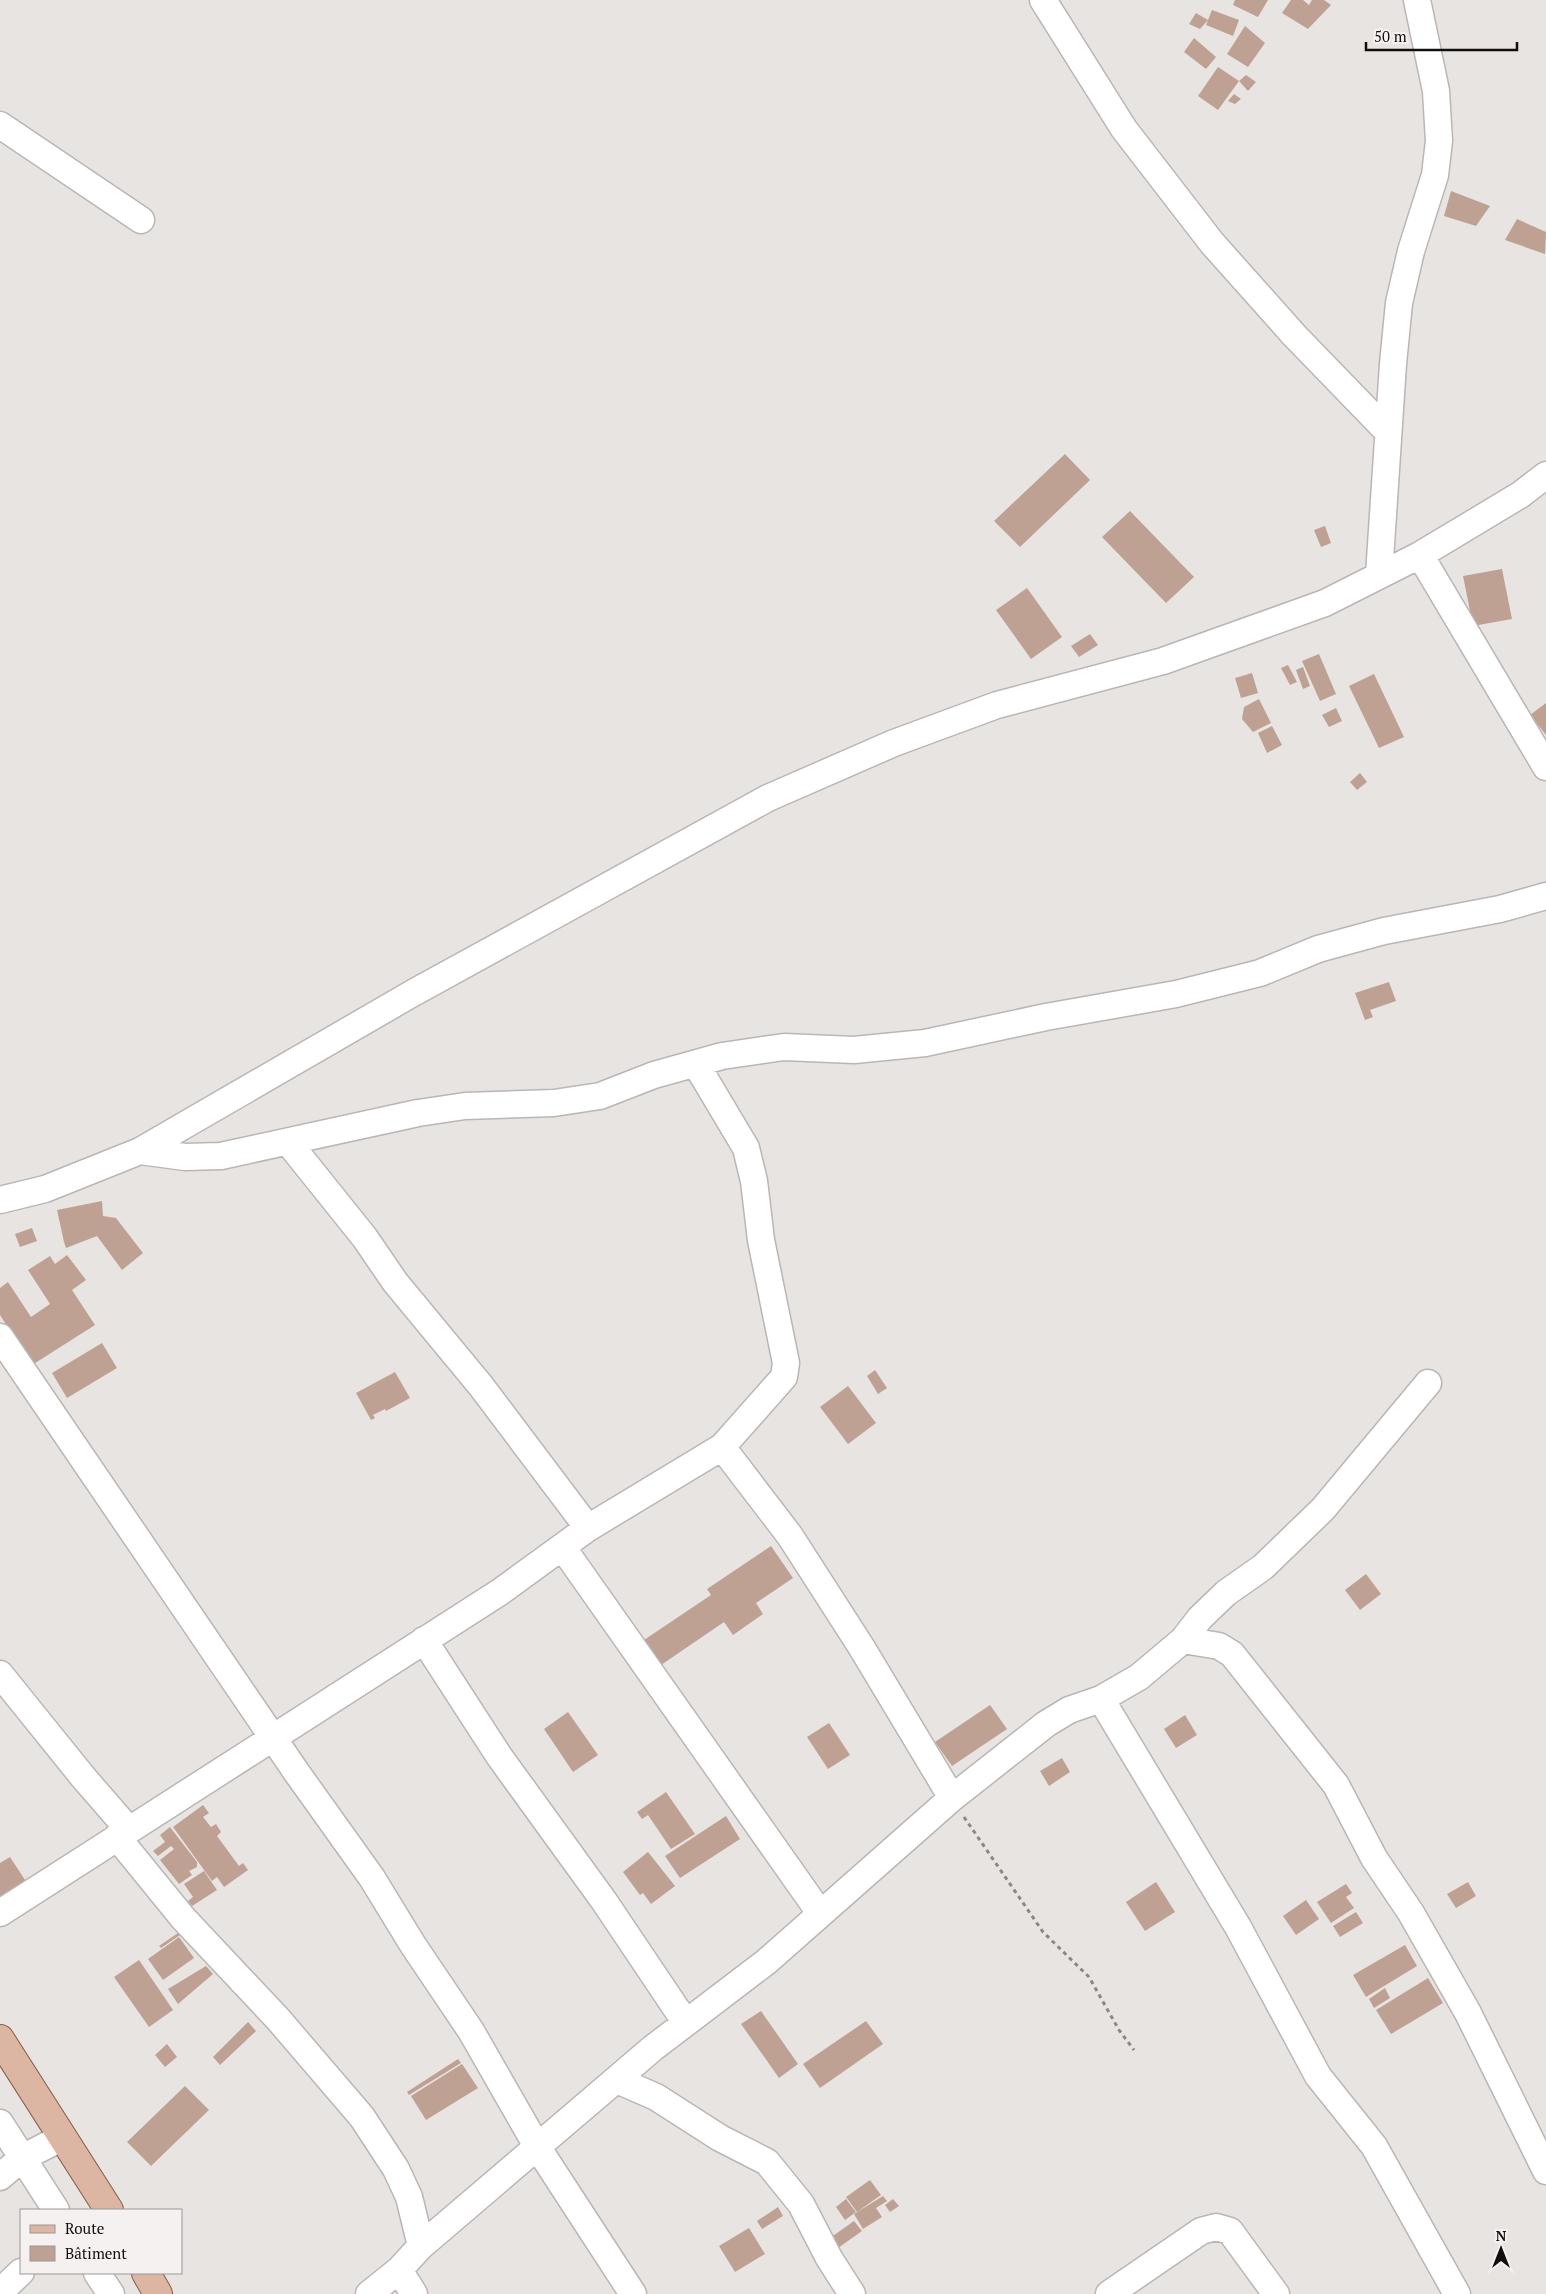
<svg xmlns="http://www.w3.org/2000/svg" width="1546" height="2294" font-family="'PT Serif',serif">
  <rect width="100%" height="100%" fill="#e8e4e2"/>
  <path fill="#bea193" d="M1235,0H1268L1258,17L1233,5Z
    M1291,0H1303L1309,5L1312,0H1324L1331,5L1308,29L1282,13Z
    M1212,10L1239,20L1233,36L1206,25L1208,20L1200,29L1189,24L1196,13L1208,20Z
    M1245,26L1265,43L1248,67L1227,54Z
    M1194,38L1216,57L1206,69L1184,52Z
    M1218,67L1239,81L1246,75L1256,82L1248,91L1239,81L1218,110L1198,96Z
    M1234,94L1241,99L1235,104L1228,101Z
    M1451,191L1490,206L1476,226L1444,216Z
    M1517,219L1546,232L1545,254L1505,240Z
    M1065,454L1090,480L1020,547L994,521Z
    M1130,511L1194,577L1166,603L1102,537Z
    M1325,526L1331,543L1321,547L1314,530Z
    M1502,569L1512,619L1473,626L1463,576Z
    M1027,588L1062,637L1031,659L996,610Z
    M1090,634L1098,645L1079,657L1071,646Z
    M1319,654L1336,694L1320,701L1302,661Z
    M1288,665L1297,682L1290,685L1281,668Z
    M1303,667L1310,686L1303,689L1296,670Z
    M1252,673L1258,693L1241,698L1235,678Z
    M1374,674L1404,737L1379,748L1349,686Z
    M1259,699L1271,723L1253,732L1242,719L1244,707Z
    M1546,703V735L1530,715Z
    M1336,708L1342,721L1329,727L1322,715Z
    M1272,726L1282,745L1267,753L1258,733Z
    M1360,773L1367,782L1357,790L1350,782Z
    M1389,982L1396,1001L1370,1010L1373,1017L1365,1020L1355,993Z
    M102,1201L103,1216L116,1218L143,1253L122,1270L97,1236L66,1248L64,1242L57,1210Z
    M32,1228L37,1241L20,1247L15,1234Z
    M67,1255L86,1280L72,1290L95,1325L32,1365L0,1315V1288L8,1282L31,1317L50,1304L28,1270L50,1256L55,1264Z
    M102,1343L117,1368L67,1398L52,1373Z
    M875,1370L887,1388L878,1394L867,1376Z
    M395,1372L410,1398L386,1411L385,1409L373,1415L375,1418L371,1420L356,1393Z
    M848,1386L876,1423L848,1444L820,1407Z
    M771,1546L793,1578L756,1603L763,1614L733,1635L724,1622L661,1665L644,1640L711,1595L707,1589Z
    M1366,1574L1381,1594L1360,1610L1345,1590Z
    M990,1705L1007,1729L952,1766L935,1742Z
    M568,1712L598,1755L573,1772L544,1729Z
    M1185,1715L1197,1735L1176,1748L1164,1729Z
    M829,1723L850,1755L828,1769L807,1737Z
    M1062,1758L1070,1772L1049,1786L1040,1771Z
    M666,1792L695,1834L671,1849L648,1815L642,1819L637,1812Z
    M203,1805L209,1813L203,1817L211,1827L216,1824L221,1832L217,1836L239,1866L243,1863L248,1870L224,1887L217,1877L212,1881L173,1827Z
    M726,1816L740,1839L680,1878L665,1856Z
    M170,1827L197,1862V1867L189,1871L192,1875L179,1884L160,1860L174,1849L171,1846L158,1856L153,1851L165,1842L160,1835Z
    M648,1852L675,1886L651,1904L643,1893L640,1895L623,1872Z
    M10,1857L27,1883L0,1901V1863Z
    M204,1871L217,1890L192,1906L188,1901L193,1897L184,1884Z
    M1156,1882L1175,1912L1145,1931L1126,1902Z
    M1468,1882L1476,1896L1456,1908L1447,1894Z
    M1346,1884L1352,1893L1346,1897L1354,1908L1331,1923L1317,1902Z
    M1306,1900L1319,1919L1296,1935L1283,1916Z
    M1356,1912L1363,1923L1340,1937L1333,1926Z
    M178,1933L180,1935L161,1948L159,1946Z
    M179,1937L194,1958L163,1980L148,1959Z
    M1405,1945L1417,1966L1366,1997L1353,1975Z
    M139,1960L173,2010L149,2027L114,1977Z
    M206,1966L213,1974L178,2004L168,1989Z
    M1428,1978L1443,2003L1391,2034L1376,2010Z
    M1385,1988L1390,1998L1374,2008L1369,1999Z
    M761,2011L798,2064L779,2078L741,2024Z
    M866,2021L883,2044L820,2088L803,2064Z
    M248,2022L256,2031L220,2065L213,2057Z
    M167,2044L177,2057L165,2067L155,2055Z
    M458,2059L461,2063L409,2095L407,2092Z
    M462,2064L478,2088L426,2120L411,2096Z
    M185,2086L209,2110L151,2166L127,2142Z
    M870,2180L881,2195L857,2212L846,2197Z
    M883,2196L887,2201L876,2208L882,2217L863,2229L854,2214Z
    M846,2199L856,2212L845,2220L836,2207Z
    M893,2199L899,2206L890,2212L885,2205Z
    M778,2207L783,2216L762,2229L757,2221Z
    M854,2221L862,2231L838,2248L830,2238Z
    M749,2228L765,2254L735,2272L719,2246Z"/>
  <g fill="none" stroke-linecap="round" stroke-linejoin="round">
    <defs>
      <path id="minor" d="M1043,0L1124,129L1212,243L1294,335L1388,432
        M0,125L141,220
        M1420,555L1546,767
        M1379,575L1393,364L1399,303L1411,251L1435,175L1439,141L1436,91L1417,0
        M288,1142L365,1238L395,1282L481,1386L588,1528
        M140,1151L185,1157L221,1156L418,1113L465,1106L554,1103L600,1096L654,1075L722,1056L784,1047L854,1050L925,1043L1046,1017L1176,994L1260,973L1318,949L1384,931L1500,909L1546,896
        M0,1200L45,1189L140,1151L413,993L768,798L894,743L997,705L1163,661L1325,603L1420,555L1520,495L1546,475
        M0,1337L297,1773L372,1878L413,1945L471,2031L538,2148L633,2294
        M722,1447L790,1536L862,1648L952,1798
        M563,1548L820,1913
        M424,1640L499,1756L604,1901L686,2023
        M1183,1640L1200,1618L1226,1593L1263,1567L1323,1509L1428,1383
        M0,1674L83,1777L129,1830
        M1101,1699L1238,1927L1318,2076L1374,2146L1457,2294
        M117,1837L183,1918L278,2019L362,2117L396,2169L409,2197L421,2246
        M0,1913L500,1592L588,1528L722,1447L784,1377L786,1363L761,1240L754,1181L746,1148L696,1064
        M617,2080L656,2097L720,2138L767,2162L801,2204L829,2258L852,2294
        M0,2123L56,2210
        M0,2177L22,2158L63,2137
        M399,2270L414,2294
        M97,2273L111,2294
        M0,2292L21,2272
        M369,2294L399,2270L421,2246L653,2048L766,1962L952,1798L1046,1724L1069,1710L1101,1699L1139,1677L1183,1640L1219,1646L1232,1654L1336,1785L1374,1858L1411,1913L1468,2013L1546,2171
        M1109,2294L1201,2231L1216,2227L1230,2231L1276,2294"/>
      <path id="major" d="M0,2039L109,2210
        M146,2273L158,2294"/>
    </defs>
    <use href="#minor" stroke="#bab6b5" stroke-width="29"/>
    <use href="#major" stroke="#855b47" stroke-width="30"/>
    <path stroke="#8a8886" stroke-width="3" stroke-dasharray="4 4" stroke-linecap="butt" d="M964,1817L1043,1932L1089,1977L1119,2030L1134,2050"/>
    <use href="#minor" stroke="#fff" stroke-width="26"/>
    <use href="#major" stroke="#dcb5a3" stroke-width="28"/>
  </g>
  <rect x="20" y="2209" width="162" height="65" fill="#f5f1f0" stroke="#999796"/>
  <rect x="30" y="2225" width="25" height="8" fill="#dcb5a3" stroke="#999796"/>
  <text x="65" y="2234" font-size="15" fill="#100f0e">Route</text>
  <rect x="30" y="2246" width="25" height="15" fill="#bea193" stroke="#999796"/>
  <text x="65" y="2259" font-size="15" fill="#100f0e">Bâtiment</text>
  <g transform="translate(1501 2249)" stroke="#f5f1f0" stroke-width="4" paint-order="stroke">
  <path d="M0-4L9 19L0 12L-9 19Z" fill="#100f0e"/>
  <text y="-8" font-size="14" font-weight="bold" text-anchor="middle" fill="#100f0e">N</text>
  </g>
  <path d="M1366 42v8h151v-8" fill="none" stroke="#100f0e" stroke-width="2.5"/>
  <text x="1374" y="42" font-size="15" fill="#100f0e" stroke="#f5f1f0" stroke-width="4" paint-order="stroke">50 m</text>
</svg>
